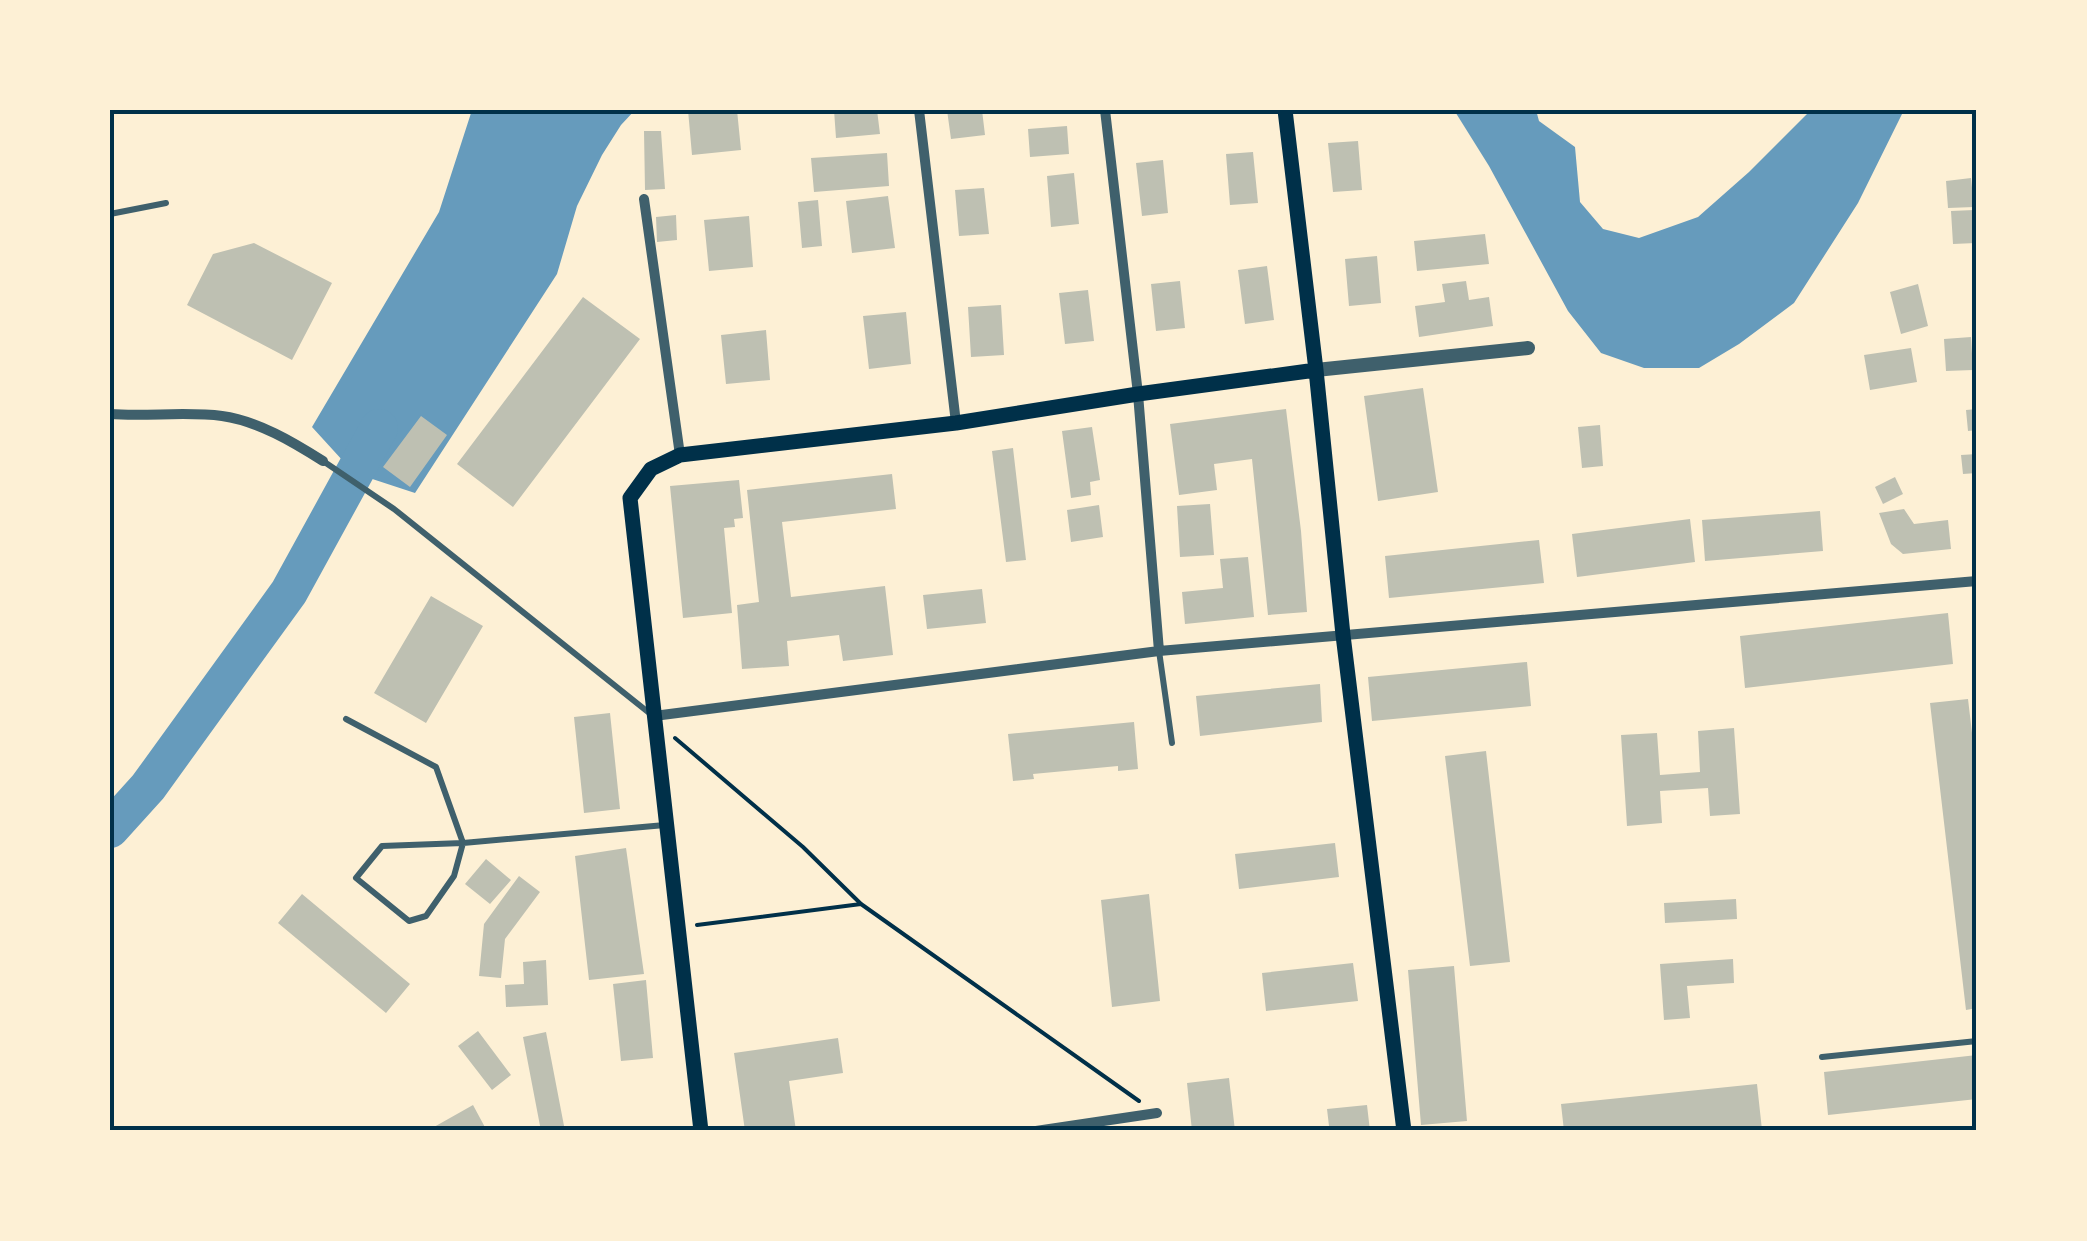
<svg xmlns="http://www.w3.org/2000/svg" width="2087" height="1241" font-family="Barlow,sans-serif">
  <rect width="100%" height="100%" fill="#fdf0d5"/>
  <path fill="#669bbc" d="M472,110H635L621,125L602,155L577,206L557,274L415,493L354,473L312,427L439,212Z
    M1454,110H1536L1539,121L1575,147L1580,202L1603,229L1639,238L1698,217L1749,172L1811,110H1904L1858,203L1794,303L1739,344L1699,368H1644L1601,353L1568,311L1489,166Z"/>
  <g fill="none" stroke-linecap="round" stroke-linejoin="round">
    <path stroke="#669bbc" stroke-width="38" d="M110,829L148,787L289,592L379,428"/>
  </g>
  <path fill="#bec0b2" d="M688,110H737L741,150L692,155Z
    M834,110H877L880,134L836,138Z
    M947,110H982L985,135L951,139Z
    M1067,126L1069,154L1030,157L1028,129Z
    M644,131H661L665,189L645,190Z
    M1358,141L1362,190L1333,192L1328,143Z
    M1253,152L1258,203L1230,205L1226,154Z
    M887,153L889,186L814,192L811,158Z
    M1163,160L1168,213L1142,216L1136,163Z
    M1074,173L1079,224L1051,227L1047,176Z
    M1971,178L1974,207L1948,208L1946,181Z
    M984,188L989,234L959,236L955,190Z
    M888,196L895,248L852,253L846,201Z
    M818,200L822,246L802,248L798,202Z
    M1974,210L1976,243L1953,244L1951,211Z
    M676,215L677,240L657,242L656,217Z
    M749,216L753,267L709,271L704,220Z
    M1485,234L1489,264L1417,271L1414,241Z
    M254,243L332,283L292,360L187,305L213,254Z
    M1377,256L1381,303L1349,306L1345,259Z
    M1267,266L1274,320L1245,324L1238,270Z
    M1180,281L1185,328L1156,331L1151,284Z
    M1466,281L1469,300L1489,297L1493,326L1419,337L1415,306L1445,302L1442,284Z
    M1918,284L1928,326L1901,334L1890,292Z
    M1088,290L1094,341L1065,344L1059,293Z
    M583,297L640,339L513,507L457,464Z
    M1001,305L1004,355L971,357L968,307Z
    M906,312L911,364L869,369L863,316Z
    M766,330L770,380L726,384L721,335Z
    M1971,337L1973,370L1946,371L1944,339Z
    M1911,348L1917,382L1870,390L1864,355Z
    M1423,388L1438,492L1378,501L1364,396Z
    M1286,409L1301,531L1307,612L1268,615L1252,459L1214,464L1217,490L1179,495L1170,424Z
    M1977,409V430L1968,431L1966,410Z
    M421,416L447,435L410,487L383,467Z
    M1600,425L1603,466L1582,468L1578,427Z
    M1092,427L1100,480L1090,482L1091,495L1071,498L1062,431Z
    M1013,448L1026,560L1006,562L992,451Z
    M1977,454V473L1963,474L1961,455Z
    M892,474L896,509L782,522L791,597L885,586L893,655L843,661L839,635L787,641L789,666L742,669L737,605L759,602L747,490Z
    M1895,477L1903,494L1883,504L1875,487Z
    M739,480L743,518L734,519L735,527L724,528L732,613L683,618L670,486Z
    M1210,504L1214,555L1180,557L1177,506Z
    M1099,505L1103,537L1071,542L1067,510Z
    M1904,509L1914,524L1948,520L1951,549L1903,554L1891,544L1879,513Z
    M1820,511L1823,551L1705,561L1702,520Z
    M1690,519L1695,562L1577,577L1572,534Z
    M1539,540L1544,583L1389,598L1385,556Z
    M1248,557L1254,617L1185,624L1182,592L1223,588L1220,559Z
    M982,589L986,623L927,629L923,595Z
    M431,596L483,626L426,723L374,693Z
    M1948,613L1953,664L1745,688L1740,636Z
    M1527,662L1531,706L1372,721L1368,677Z
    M1320,684L1322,722L1200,736L1196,696Z
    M1968,699L1977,775V1008L1966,1010L1930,703Z
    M610,713L620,809L584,813L574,717Z
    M1134,722L1138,769L1118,771V766L1033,774L1034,779L1013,781L1008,734Z
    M1734,728L1740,814L1710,816L1708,788L1660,791L1662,823L1627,826L1621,735L1657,733L1660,775L1700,772L1698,731Z
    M1486,751L1510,962L1470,966L1445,756Z
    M1335,843L1339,877L1239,889L1235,854Z
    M626,848L644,974L589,980L575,856Z
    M486,859L511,880L490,904L465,884Z
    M519,876L540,892L505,939L501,978L479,976L484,924Z
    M302,894L410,984L386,1013L278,923Z
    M1149,894L1160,1001L1112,1007L1101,900Z
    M1736,899L1737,919L1665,923L1664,903Z
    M1733,959L1734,983L1687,986L1690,1018L1664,1020L1660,964Z
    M546,960L548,1005L506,1007L505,985L524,984L523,962Z
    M1353,963L1358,1001L1266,1011L1262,973Z
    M1454,966L1467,1121L1421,1125L1408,970Z
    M646,980L653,1058L621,1061L613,984Z
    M478,1031L511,1075L492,1090L458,1046Z
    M546,1032L565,1131H541L523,1037Z
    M838,1038L843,1073L789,1081L796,1131H745L734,1053Z
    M1977,1055V1099L1828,1115L1824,1072Z
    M1229,1078L1235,1131H1192L1187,1083Z
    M1757,1084L1762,1130L1564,1131L1561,1104Z
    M473,1105L487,1131H437L434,1127Z
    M1367,1105L1370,1131H1306V1128L1329,1126L1327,1109Z"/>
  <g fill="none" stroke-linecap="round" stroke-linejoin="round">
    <path stroke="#003049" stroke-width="4" d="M675,738L803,847L861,904L1139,1101
      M697,925L861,904"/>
    <path stroke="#3f606c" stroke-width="6" d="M110,214L166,203
      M323,461L394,509L653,716
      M1159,651L1172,743
      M346,719L436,767L463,843L454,876L426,916L409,921L356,878L382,846L463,843L665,825
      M1822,1057L1977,1041"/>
    <path stroke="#3f606c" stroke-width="10" d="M919,110L956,423
      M1105,110L1138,394L1159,651
      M644,199L680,455
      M110,414C147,417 185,411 222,416C258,421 293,442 323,461
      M654,716L1159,651L1977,581
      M1036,1131L1157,1113"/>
    <path stroke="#3f606c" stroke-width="14" d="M1316,370L1528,348"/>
    <path stroke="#003049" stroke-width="15" d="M1285,110L1316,370L1343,635L1404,1131
      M701,1131L630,498L651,469L680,455L956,423L1138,394L1316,370"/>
  </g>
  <rect width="2087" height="1241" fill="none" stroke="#fdf0d5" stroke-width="225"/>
  <rect x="112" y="112" width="1862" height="1016" fill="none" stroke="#003049" stroke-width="4"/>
</svg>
